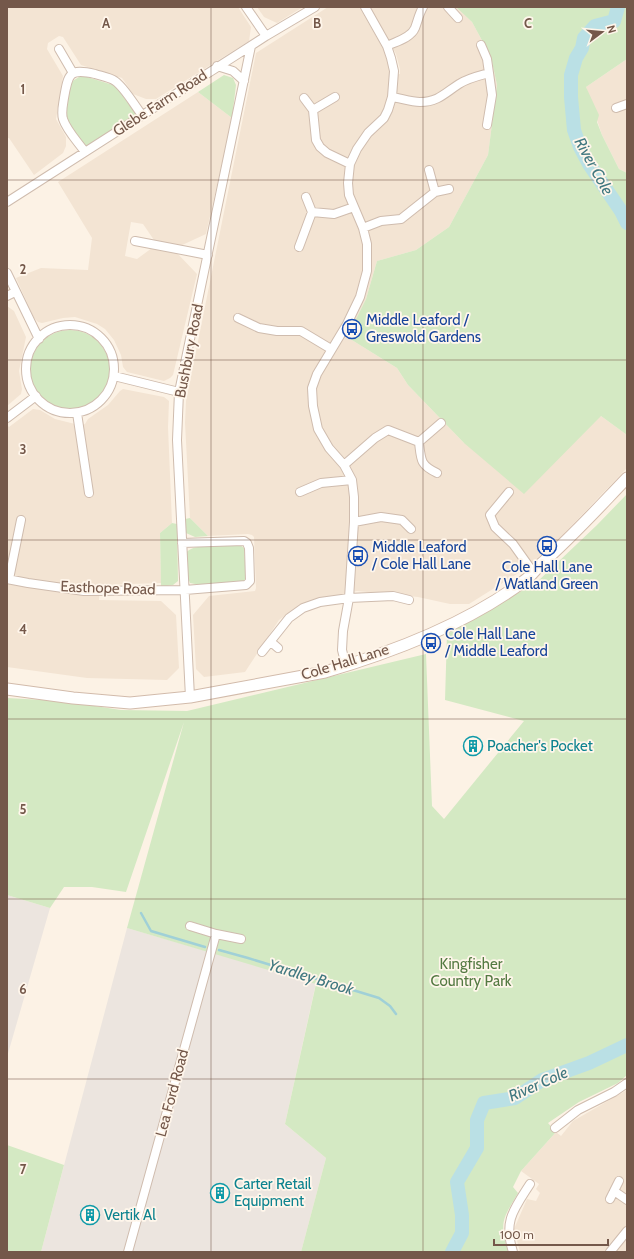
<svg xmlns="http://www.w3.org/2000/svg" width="634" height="1259" font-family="Cabin,sans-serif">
  <rect width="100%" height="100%" fill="#fcf2e5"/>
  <path fill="#f3e4d3" d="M7,7H238L251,27L249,41L156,99H146L133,94L122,78L81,65L63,37L59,36L48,43L47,49L63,76L56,119L66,137V146L63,153L34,175L9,138H7Z
    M257,7H303L277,23L264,17Z
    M328,7H359L388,57L391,75L400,74V69L396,54L370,7H456L472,22L491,57L497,85L488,155L449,227L416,250L377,261L366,299L347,337L397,368L408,385L464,443L601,416L627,435V468L554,544L523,570L469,604H450L418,597L357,591L298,606L279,620L245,672L204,677L196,669L193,615L209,596L255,591L256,588L254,537L252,535L248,534L208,536L190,518L185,423L186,401L256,53Z
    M627,59V173L619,169L602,135L586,87Z
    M198,92L232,118L206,234L180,246L154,240L143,224L131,222L125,256L137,259L152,248L176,252L197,274L173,375L170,378L164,381L127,372L123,367L121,355L114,340L105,329L97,324L75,317L63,318L42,323L38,322L34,318L16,278L41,268L88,270L92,238L58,182Z
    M7,306L14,311L26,337L19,371L22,389L21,394L7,406Z
    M123,389L164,397L169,401L168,427L172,523L160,533L161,583L100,585L99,600L161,601L176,615L179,668L167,680L87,678L7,667V425L9,427L33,409L40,410L55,419L75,424L76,427L85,424L88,419L108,405L120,391Z
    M627,1090V1252H520L514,1229L527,1199L536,1201L540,1193L536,1189L539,1184L521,1171L556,1132L561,1136L573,1121Z"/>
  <path fill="#ece5df" d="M7,895L50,908L7,1057Z
    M127,928L316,983L285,1124L326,1158L301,1252H41Z"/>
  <path fill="#d4e9c3" d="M456,7H627V59L586,87L599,115L597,122L602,135L619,169L627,173V435L601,416L524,494L464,443L408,385L397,368L347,337L366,299L377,261L416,250L449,227L488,155L497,85L491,57L472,22Z
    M224,75L233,78L236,85L232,118L198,92Z
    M84,76L113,85L118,89L137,116L86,149L69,124L66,118V111L71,82L79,77Z
    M30 370a40 40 0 1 1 80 0a40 40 0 1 1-80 0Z
    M627,494V1075L618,1083L579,1102L548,1123L556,1132L521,1171L513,1187L518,1193C503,1219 499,1221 508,1252H301L326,1158L285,1124L316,984L127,928L184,722L126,892L92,887H64L50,908L7,895V698L62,701L121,710L187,711L426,654L432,806L444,819L524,721L445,700L447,634L537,582L597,525Z
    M190,518L208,536L195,537L186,533L185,519Z
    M172,523L177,524L178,581L173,585L161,587L160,533Z
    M240,545L244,548L246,576V580L243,583L200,585L190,583L188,578L186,553C193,543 228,545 240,545Z
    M7,1145L64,1165L41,1252H7Z"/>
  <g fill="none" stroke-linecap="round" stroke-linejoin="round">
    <path stroke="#a0d0d7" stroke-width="2.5" d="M141,913L151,931L205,947
      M219,950L248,958L379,998L390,1006L396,1014"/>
    <path stroke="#bae0e5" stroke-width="14" d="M618,7L614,21L595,26L584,38L582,48L576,58L571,75V97L574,130L580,147L589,164L621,211L627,223
      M452,1252L462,1233V1215L457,1182L477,1148V1120L484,1103L515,1098L542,1080L589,1063L627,1045"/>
    <defs>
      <path id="street" d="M246,7L266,36
        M448,7L458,18
        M481,45L487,59L489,73
        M387,46C395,42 411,38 415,28C418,20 419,14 423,7
        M59,49L73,73
        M217,66L233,71L244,81
        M392,97C400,98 411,102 420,102C438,102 445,93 459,84C468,78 478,76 489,73L492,95L487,125
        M304,98L313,110L316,140L320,147L327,153L350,164
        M616,108L627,104
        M313,110L335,97
        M85,152C78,142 67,131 63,119C61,112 63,105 64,98C68,74 69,68 95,74C101,76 109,77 115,81C125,88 134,105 142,115
        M429,170L435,192
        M306,197L312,212
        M7,202L266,36L315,7
        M363,228L381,221L401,219L435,192L449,189
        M135,241L208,255
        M299,247L312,212L334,214L354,207
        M7,273L39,339
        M7,296L15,292
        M238,318L259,328L277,331H301L331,349
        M26 369a44 44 0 1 1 88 0a44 44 0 1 1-88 0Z
        M114,376L179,392
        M77,413L89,493
        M7,418L36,396
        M419,442C421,460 420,465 437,473
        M344,465L375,438L388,430L419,442L441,423
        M300,492L321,483L352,480
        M509,492L490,515L495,527L513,544L533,572
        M354,522L381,517L402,520L411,529
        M7,579L28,583L84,591L185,590L246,585L250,581L249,548L247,543L244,541L182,543
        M9,579L21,520
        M271,642L278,648
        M262,652L289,618L303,608L320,602L349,598L393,596L409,600
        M346,666L342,650L343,631L349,598L354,522V497L352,480L344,465L329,448L318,429L313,406L312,388L317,374L347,324L360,297L367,271V244L363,228L349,195L348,183L350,164L357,149L368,133L384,118L388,110L392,97L394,71L391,58L387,46L365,7
        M190,697L177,440L179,392L251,46
        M190,926L216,934L241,939
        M555,1128L578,1110L614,1092L627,1083
        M614,1191L627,1200
        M610,1199L619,1181
        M128,1252L216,934
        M513,1252C503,1221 514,1209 530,1184
        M610,1252L627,1231"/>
      <path id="secondary" d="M7,689L73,698L130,703L190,697L325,672C393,652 467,624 524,581C530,577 535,570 541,564C572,537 599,507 627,478"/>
    </defs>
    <use href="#street" stroke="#cfbcae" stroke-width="10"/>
    <use href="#secondary" stroke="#d2bbab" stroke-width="13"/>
    <use href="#street" stroke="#fff" stroke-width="8"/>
    <use href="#secondary" stroke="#fff" stroke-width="11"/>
  </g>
  <path fill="none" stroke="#74584a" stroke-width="1" stroke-opacity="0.55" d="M211,7V1252M423,7V1252M7,180H627M7,360H627M7,540H627M7,719H627M7,899H627M7,1079H627"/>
  <defs>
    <symbol id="bus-ring" viewBox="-11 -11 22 22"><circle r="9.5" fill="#fff6eb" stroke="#1a4fb4" stroke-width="1.5"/><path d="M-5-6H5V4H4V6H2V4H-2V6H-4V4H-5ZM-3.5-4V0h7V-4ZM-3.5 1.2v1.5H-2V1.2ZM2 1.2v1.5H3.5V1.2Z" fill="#1a4fb4"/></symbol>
    <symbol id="building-ring" viewBox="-11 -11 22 22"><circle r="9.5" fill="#fff6eb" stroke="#0f9aa8" stroke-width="1.5"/><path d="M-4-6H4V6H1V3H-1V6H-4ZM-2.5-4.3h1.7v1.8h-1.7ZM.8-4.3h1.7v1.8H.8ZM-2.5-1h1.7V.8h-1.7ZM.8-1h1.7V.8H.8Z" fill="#0f9aa8"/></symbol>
  </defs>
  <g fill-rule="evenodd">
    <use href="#bus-ring" x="341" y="318" width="22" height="22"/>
    <use href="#bus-ring" x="536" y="535" width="22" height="22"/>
    <use href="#bus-ring" x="347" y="545" width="22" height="22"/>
    <use href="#bus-ring" x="420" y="632" width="22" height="22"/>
    <use href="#building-ring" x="462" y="735" width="22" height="22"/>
    <use href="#building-ring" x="209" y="1182" width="22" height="22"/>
    <use href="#building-ring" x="79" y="1204" width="22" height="22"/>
  </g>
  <g text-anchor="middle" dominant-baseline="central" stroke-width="3.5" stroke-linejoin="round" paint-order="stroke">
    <g font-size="15" fill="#74584a" stroke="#fff6eb">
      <text transform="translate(160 103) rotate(-33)">Glebe Farm Road</text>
      <text transform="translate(189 351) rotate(-79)">Bushbury Road</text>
      <text transform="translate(108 588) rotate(2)">Easthope Road</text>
      <text transform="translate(345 662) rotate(-17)">Cole Hall Lane</text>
      <text transform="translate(172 1093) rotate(-75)">Lea Ford Road</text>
    </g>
    <g font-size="15" fill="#164399" stroke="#fff6eb" text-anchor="start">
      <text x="366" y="320">Middle Leaford /<tspan x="366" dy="17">Greswold Gardens</tspan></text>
      <text x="372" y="547">Middle Leaford<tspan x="372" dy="17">/ Cole Hall Lane</tspan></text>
      <text x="547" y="567" text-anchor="middle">Cole Hall Lane<tspan x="547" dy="17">/ Watland Green</tspan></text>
      <text x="445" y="634">Cole Hall Lane<tspan x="445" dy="17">/ Middle Leaford</tspan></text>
    </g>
    <g font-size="15" fill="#0d838f" stroke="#fff6eb" text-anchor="start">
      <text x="487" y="746">Poacher's Pocket</text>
      <text x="234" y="1184">Carter Retail<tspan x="234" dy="17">Equipment</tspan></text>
      <text x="104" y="1215">Vertik Al</text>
    </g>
    <g font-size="15" fill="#547a42" stroke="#fff6eb">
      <text x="471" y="964">Kingfisher<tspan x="471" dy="17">Country Park</tspan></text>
    </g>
    <g font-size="16" font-style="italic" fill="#417880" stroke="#fff6eb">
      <text transform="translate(594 166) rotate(61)">River Cole</text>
      <text transform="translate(311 977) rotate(17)">Yardley Brook</text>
      <text transform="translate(538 1084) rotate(-24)">River Cole</text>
    </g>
  </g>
  <g font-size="13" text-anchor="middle" font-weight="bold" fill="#74584a" stroke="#fff6eb" stroke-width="3.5" stroke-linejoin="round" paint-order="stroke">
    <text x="106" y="28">A</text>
    <text x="317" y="28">B</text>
    <text x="528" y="28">C</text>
    <text x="23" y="94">1</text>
    <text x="23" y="274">2</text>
    <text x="23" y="454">3</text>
    <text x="23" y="634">4</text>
    <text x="23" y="814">5</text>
    <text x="23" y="994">6</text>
    <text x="23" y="1174">7</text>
  </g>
  <rect width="634" height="1259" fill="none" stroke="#74584a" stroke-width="16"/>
  <g transform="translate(602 32) rotate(74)" stroke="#fff6eb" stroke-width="3" paint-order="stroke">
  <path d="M0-3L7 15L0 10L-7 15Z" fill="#74584a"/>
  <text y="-6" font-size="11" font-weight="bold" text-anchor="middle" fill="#74584a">N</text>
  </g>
  <path d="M494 1239v6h114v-6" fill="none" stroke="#74584a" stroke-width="2"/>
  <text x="500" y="1239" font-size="12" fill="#74584a" stroke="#fff6eb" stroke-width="3" paint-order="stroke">100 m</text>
</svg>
